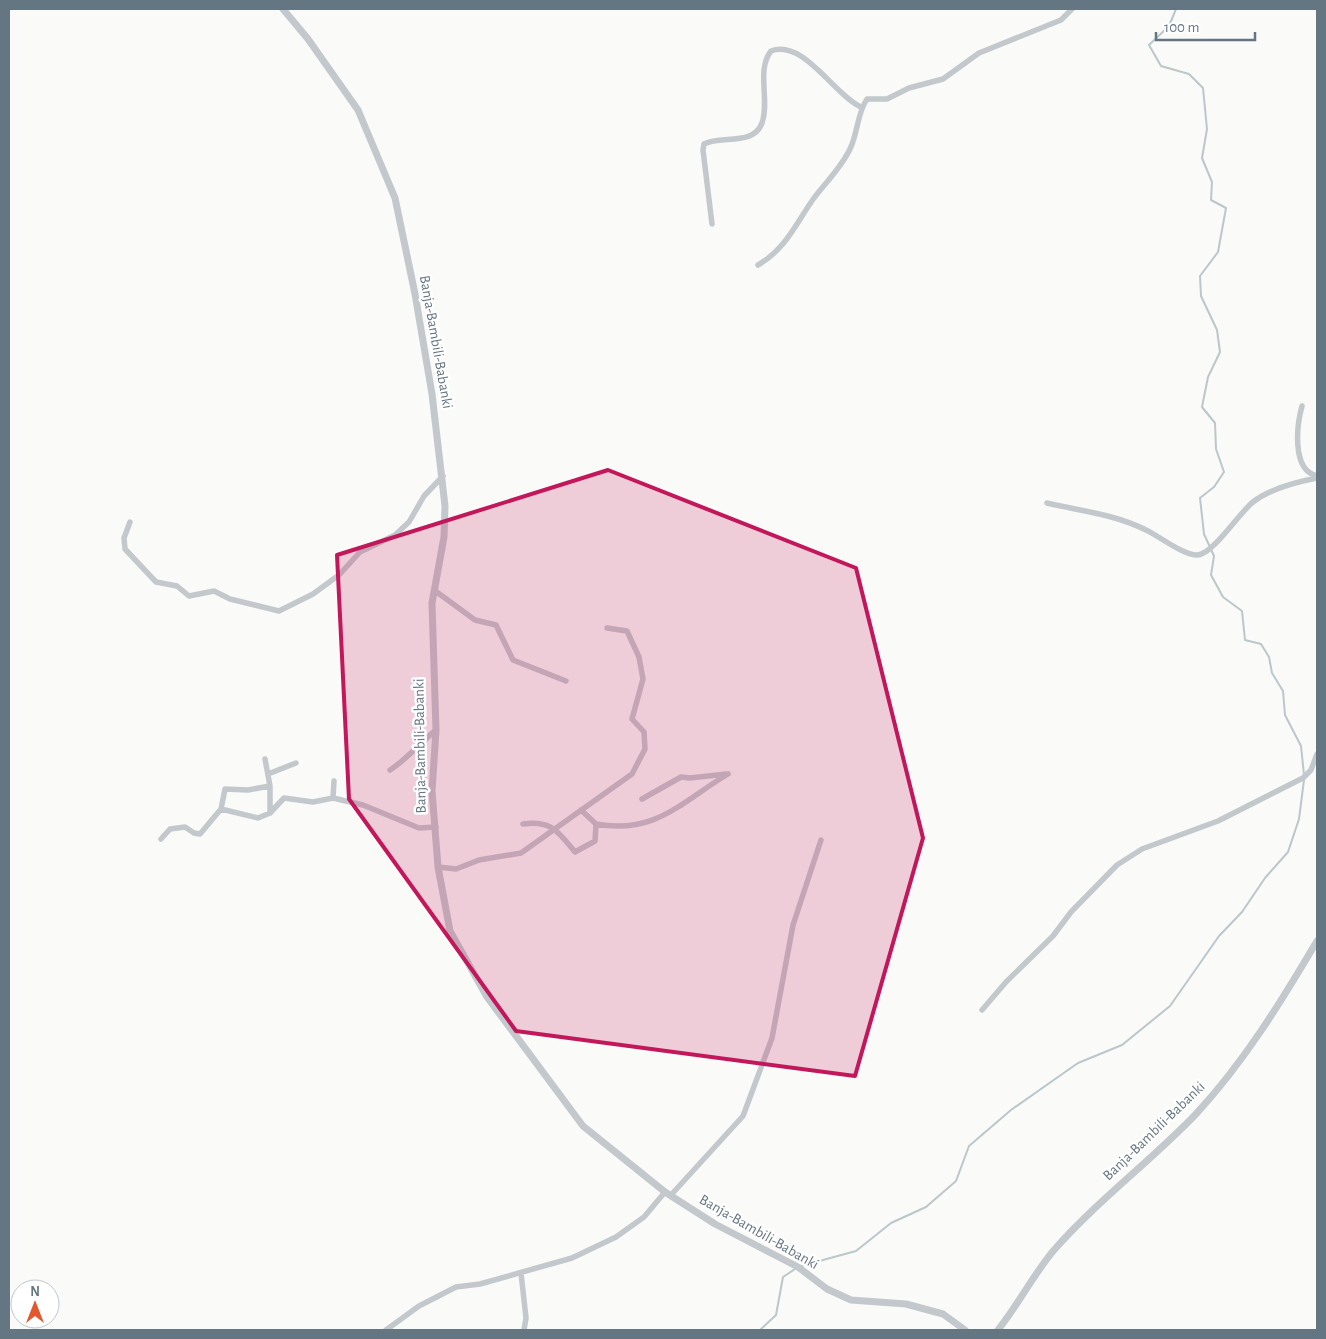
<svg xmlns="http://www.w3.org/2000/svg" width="1326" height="1339" font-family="'Alegreya Sans',sans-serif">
  <rect width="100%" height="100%" fill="#fafaf8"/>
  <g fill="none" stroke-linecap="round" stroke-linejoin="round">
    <path stroke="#bbc7cb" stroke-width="2" d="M1176,9L1169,26L1149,45L1161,66L1189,74L1203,88L1207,129L1202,158L1212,182L1211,200L1226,208L1218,252L1200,276L1201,296L1217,330L1220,352L1208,377L1202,407L1215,423L1216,449L1224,472L1214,487L1200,498L1204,534L1214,556L1211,575L1223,597L1242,611L1245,640L1261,644L1269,657L1272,673L1283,691L1285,715L1301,746L1304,775
      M801,1266L856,1251L891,1223L926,1207L956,1181L969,1146L1011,1110L1078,1063L1122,1045L1170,1006L1219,936L1242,912L1265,878L1288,852L1299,819L1304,780
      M760,1330L776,1315L783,1277L795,1269"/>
    <path stroke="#c3c8cc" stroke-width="5.5" d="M712,224L703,150L704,144C721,135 754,146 762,123C770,101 756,70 771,51C804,39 834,95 861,107
      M758,265C786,249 796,223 814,198C826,182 841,168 850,149C858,133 857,113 867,99H887L909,88L943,79L979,53L1061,20L1072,9
      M1302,406C1297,424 1291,470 1317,476
      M1047,503C1081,511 1114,514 1146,530C1159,536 1184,556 1198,555C1214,553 1239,513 1253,502C1271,488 1296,482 1317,478
      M130,522L124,538L125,549L156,582L177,586L189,596L214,591L230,599L279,611L313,594L339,575L360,552L395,535L409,522L424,496L443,476
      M434,590L475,620L496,625L513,660L566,681
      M265,759L270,786V813L284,798L313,802L333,798
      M390,770C407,759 420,743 436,730
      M268,774L296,763
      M334,781L333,798L363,805L419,828L436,827
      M642,799L681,777L690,778L726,774
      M270,813L258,818L221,809L225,789L248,790L270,786
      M523,824C552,820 558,832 575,852L595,841L596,824L581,810
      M596,824C655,835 681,802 728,774
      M161,839L170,829L185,827L194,833L200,834L221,809
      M438,867L456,869L479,860L521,853L632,774L645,749L644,732L632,719L643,679L639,657L627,631L607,628
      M982,1010L1006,982L1053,936L1071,912L1117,865L1142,849L1218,821L1303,778L1311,770L1317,754
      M671,1195L743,1116L772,1038L793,925L821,840
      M521,1273L526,1318L524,1330
      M386,1330L419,1306L456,1287L480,1284L572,1258L616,1237L644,1217L665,1192"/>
    <path stroke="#c3c8cc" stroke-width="7" d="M283,9L308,39L358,110L395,198L415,294L432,394L445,506L444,537L432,603L436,730L432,791L438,867L450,931L487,997L583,1126L665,1192L715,1224L798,1267L827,1289L851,1300L906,1304L943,1314L965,1330
      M998,1330C1018,1305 1033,1275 1054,1250C1098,1200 1151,1161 1196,1114C1244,1062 1281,1002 1317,941"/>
  </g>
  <path fill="#c2185b" fill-opacity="0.2" stroke="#c2185b" stroke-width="4" stroke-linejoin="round" d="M608,470L856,568L923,838L855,1076L516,1031L349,799L337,555Z"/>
  <g text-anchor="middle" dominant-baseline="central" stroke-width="5" stroke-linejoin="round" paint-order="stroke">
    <g font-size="15" fill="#657683" stroke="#fff">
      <text transform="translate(436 342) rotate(80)">Banja-Bambili-Babanki</text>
      <text transform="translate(420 746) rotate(-91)">Banja-Bambili-Babanki</text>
      <text transform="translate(1154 1131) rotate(-44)">Banja-Bambili-Babanki</text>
      <text transform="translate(759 1232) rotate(30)">Banja-Bambili-Babanki</text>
    </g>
  </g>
  <rect width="1326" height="1339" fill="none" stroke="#657683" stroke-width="20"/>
  <g transform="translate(35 1304)"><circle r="24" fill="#ffffff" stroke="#c1c8cd"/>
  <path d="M0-4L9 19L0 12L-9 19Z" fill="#e4572e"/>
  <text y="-8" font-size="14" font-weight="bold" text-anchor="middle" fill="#657683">N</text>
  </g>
  <path d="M1156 32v8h99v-8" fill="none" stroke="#657683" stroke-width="2.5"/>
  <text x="1164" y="32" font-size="15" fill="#657683" stroke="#ffffff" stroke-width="4" paint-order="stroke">100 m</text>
</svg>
